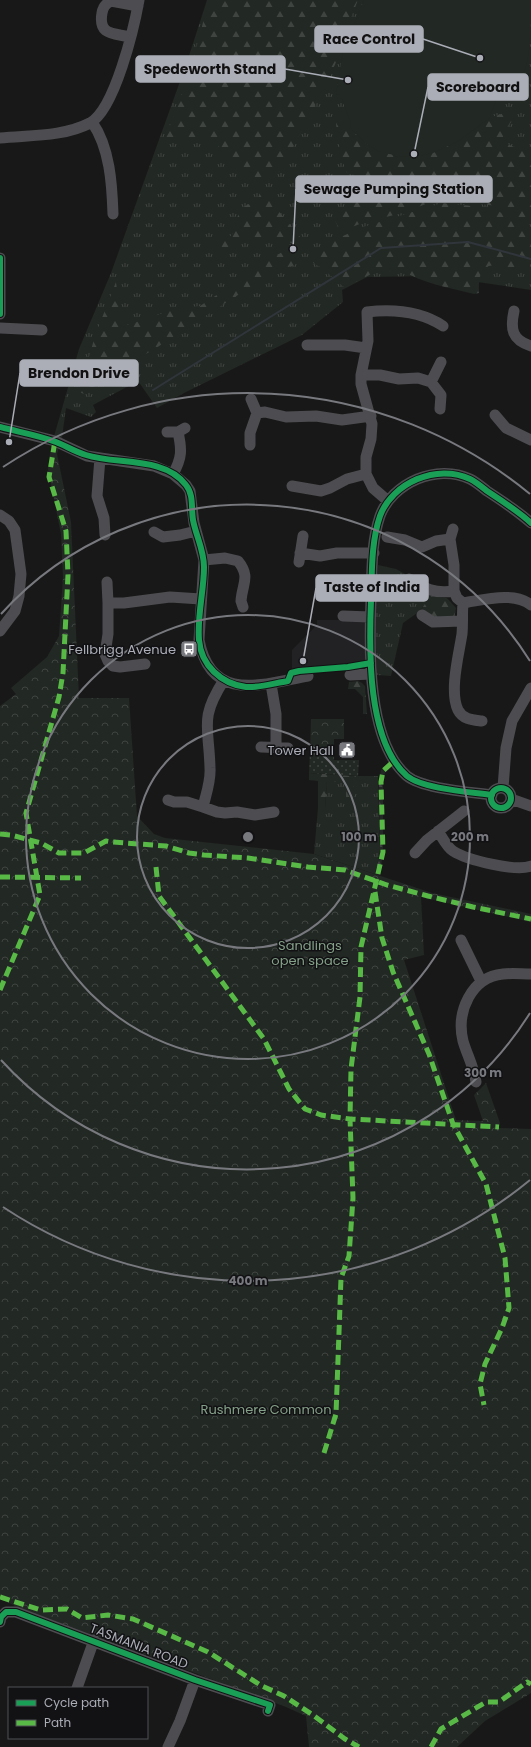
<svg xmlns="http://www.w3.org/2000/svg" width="531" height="1747" font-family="Poppins,sans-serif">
  <defs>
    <pattern id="grass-tufts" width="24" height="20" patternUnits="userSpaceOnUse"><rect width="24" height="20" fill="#222823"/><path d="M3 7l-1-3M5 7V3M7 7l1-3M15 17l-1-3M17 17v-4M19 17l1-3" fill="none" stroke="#3f4441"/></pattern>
    <pattern id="forest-firs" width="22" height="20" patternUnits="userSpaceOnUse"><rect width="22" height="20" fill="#222823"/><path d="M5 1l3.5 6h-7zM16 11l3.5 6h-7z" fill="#3f4441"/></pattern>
    <pattern id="park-crowns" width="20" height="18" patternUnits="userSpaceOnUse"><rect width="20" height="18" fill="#222823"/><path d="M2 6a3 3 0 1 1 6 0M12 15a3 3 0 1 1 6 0" fill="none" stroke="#3f4441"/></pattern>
    <pattern id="garden-dots" width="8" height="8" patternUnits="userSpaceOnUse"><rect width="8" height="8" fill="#222823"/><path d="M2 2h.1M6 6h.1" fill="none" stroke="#3f4441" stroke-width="1.8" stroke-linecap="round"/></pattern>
  </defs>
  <rect width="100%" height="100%" fill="#181818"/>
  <path fill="#222224" d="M340,612H365V663L363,665L358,668L349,670L296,673L292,670V650L317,625V620H339Z"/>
  <path fill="url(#grass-tufts)" d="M207,0H531V290L437,276L367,277L342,290L343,302L302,335L184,393L157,408L138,381L93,405L96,412L91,417L66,408L62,437L57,454L51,447L79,349L111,273L187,62Z
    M378,565L396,569L407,575L412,587L431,596L420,611L403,623L391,676L377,675L375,619Z
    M354,776H378L380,851L375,874L314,854L318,808H325L327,782H346V803H354Z"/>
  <path fill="url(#forest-firs)" d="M209,0H358L335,57L337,60L322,93L280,171L273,178L258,189L233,159L225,154L214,141H164L188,79Z
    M512,111V121L503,133C503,142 507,144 514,147L517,142L531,147V223L497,206L438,199L406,212L362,223L340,232L335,220L357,199L351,185L354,175L347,173C341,156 337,140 336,122L348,121L349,129L365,143L381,153L413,157L457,142L491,117Z
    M261,190L305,243L300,247C279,236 259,235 238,243C231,245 224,250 217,250L214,246L232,235L240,209L258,199Z
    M442,203L492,208L531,228L530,266C509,278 477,244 479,293L474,294C450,288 422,283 401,270L373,273L345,288L322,268L313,263L325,244L363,227Z
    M282,252L297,259L295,265L275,271L156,348L109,376L84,394L79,392L95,336L116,282C118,295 118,316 128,325L175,309L200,306Z
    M430,596L447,598L456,608L454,619L441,620L421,610Z
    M358,681L362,683L365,686L367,714H363V697L355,689H348L349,682Z
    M393,758L397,762L386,771L383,778V852L380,875L375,874L380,851L379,782L381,770Z
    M309,773L354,776V803H346V782H327L325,808H318V781L309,780Z"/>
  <path fill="url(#park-crowns)" d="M51,447L57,454L71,522L79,698H129L137,816L154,834L165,838L314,854L432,893L531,914V922L421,897L424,955L404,960L456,1120L483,1121L474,1095L486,1083L500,1123L499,1128L531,1129V1693L485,1721L457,1747H309L306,1716L286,1707L15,1606L0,1598V706L16,694L11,688L47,657L59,636L63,577L61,534L48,469Z
    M311,719H344V739H334V751H310Z"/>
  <path fill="url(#garden-dots)" d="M310,751H334V760H359L358,776L309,773Z"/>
  <path fill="#222823" d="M364,0H531C531,23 531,47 526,67C522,76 524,88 522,98L519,97L518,100L500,92L490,115L491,117L457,142L433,153L413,157L395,156L389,153H381L365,143L351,128L350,121L342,99L340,98V95L336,94L343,52Z"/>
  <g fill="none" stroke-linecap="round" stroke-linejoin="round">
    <path stroke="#30353c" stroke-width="2" d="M153,390L381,248L468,242L531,259"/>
    <path stroke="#4d4d51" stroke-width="11" d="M130,37C114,33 98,36 102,13C103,7 105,4 111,1L138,6
      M92,122C110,148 112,184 113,214
      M0,138C29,135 63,137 90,123C115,109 134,28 139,0
      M0,258V314
      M514,311C510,329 512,340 531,346
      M0,328L42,330
      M307,345H345L366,348
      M361,375H380L399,379L418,378L431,382L441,395L440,409
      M431,382L441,362
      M251,399L257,413
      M495,415L506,428L531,440
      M0,427L55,441L87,456L154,466L173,474L186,485L190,491L194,523L204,560L199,640C211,704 263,684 308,676
      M167,432H178L185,428
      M250,445V433L257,413L265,412L286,417L316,416L342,420L371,416
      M100,458L97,496L104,518L105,535
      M173,474C182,458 182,450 178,432
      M292,486L321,491L330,488L347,479L366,474
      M388,501L373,488L366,474V457L371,439L372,424L361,384V375L368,341L367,312C393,309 420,311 443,326
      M0,515L9,521L15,530L21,574L19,596L15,611L0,631
      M453,529L450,539L454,565V591L457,598L463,603
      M154,532L163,537L180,535L196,531
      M387,537L405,540L422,547L436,541L450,539
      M300,553L320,556L337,553H374
      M204,560L225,558L238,561C251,577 242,584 241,601L243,607
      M299,562L303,536
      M409,579C425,589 435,594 454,591
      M107,582L108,603
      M422,615L433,622L462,621
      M343,616L370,617
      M145,664L120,667L113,666L108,661L105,654L108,634V603H124L170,597L201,599
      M350,675L371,674
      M224,680C199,719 209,726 210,768C211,781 206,794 203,807L217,812L225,813L237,812L255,815L274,812
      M271,684L276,714V747
      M482,721C474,720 463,720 458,710C449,691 459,654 462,634C463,623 462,613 463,603C483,600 514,591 531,605
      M261,747L288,748
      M503,788L506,748L512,721L531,688
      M491 798a10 10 0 1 1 20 0a10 10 0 1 1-20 0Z
      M492,795C471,792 423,789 407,776C367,741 369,650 371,600C372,573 371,542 380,516C392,483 437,463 470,479C476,482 482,487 487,491C502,501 518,511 531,523
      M511,799L531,806
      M168,800L174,802H187L203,807
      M438,831C442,837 447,847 453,851C467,860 516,872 531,866
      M415,853L427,840L464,811
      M461,940L481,981
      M476,1082C474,1067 467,1055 463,1041C456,1012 471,977 503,974C512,973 522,974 531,974
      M0,1622L1,1617L6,1612H16L195,1680L270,1705L268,1711
      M77,1688L94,1640
      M168,1747L180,1721L195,1680"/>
    <path stroke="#58b947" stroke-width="5" stroke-dasharray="10 5" stroke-linecap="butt" d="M0,834L11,835L41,843L59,853H84L106,841L112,842L166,846L189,853L204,855L248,858L308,867L345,870L387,885L428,896L473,907L531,919
      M156,867L159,896L264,1039L289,1089L305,1109L321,1115L350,1119L499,1127
      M0,877L81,878
      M375,892L382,938L393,972L429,1054L453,1124L486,1184L505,1258L509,1308L502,1328L485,1364L480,1384L484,1405
      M0,990L40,895L26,813L59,697L63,673L68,575L66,531L49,477L55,441
      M324,1453L336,1414L341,1278L349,1256L353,1198L350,1119L351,1069L360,997L361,947L383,852L381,782L383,771L395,760
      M0,1597L41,1610L67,1609L82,1618L108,1615L133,1619L208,1652L262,1686L284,1696L313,1715L345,1739L359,1747
      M431,1747L441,1729L486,1702H499L527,1682L531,1684"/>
    <defs>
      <path id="cycleway" d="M0,258V314
        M0,427C18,432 38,435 56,442C66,446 76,452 86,455C117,465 164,456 186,485C194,495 191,508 193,520C196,536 204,550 204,567C204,591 197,615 199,640C201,665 221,684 246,687C260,688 275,683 288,681L291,673L299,671L348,667L371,663
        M491 798a10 10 0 1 1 20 0a10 10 0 1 1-20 0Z
        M492,795C471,792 423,789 407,776C367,741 369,650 371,600C372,573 371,542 380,516C392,483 437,463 470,479C476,482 482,487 487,491C502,501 518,511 531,523
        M0,1622L1,1617L6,1612H16L195,1680L270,1705L268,1711"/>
    </defs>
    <use href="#cycleway" stroke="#121214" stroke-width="8"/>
    <use href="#cycleway" stroke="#1a9f57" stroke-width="6"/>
  </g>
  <g fill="none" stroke="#78797f" stroke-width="2">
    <circle cx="248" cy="837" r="111"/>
    <circle cx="248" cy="837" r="222"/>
    <path d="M530 1013A333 333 0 0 1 1 1060M1 614A333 333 0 0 1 530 661"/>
    <path d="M530 1180A444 444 0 0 1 3 1207M3 467A444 444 0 0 1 530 494"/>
  </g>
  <defs>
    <symbol id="bus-square" viewBox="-11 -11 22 22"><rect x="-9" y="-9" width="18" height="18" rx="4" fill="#78797f" stroke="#121214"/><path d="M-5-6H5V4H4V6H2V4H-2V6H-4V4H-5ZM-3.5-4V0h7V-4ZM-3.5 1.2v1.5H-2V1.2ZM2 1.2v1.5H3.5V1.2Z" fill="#fff"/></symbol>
    <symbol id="civic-square" viewBox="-11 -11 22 22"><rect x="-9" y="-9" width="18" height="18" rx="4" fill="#78797f" stroke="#121214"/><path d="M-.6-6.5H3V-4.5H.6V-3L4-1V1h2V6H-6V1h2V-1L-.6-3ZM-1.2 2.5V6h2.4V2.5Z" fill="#fff"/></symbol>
  </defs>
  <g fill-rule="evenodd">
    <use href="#bus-square" x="179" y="639" width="20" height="20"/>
    <use href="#civic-square" x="337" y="740" width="20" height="20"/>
  </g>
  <g text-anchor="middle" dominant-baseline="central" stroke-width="3" stroke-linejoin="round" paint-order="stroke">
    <g font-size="13" fill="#abadb7" stroke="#121214" text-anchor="end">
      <text x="176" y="649">Fellbrigg Avenue</text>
      <text x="334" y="750">Tower Hall</text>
    </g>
    <g font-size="13" fill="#84a088" stroke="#121214">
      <text x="310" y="945">Sandlings<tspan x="310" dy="15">open space</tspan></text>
      <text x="266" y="1409">Rushmere Common</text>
    </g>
    <g font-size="13" fill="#abadb7" stroke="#121214">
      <text transform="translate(139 1646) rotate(21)">TASMANIA ROAD</text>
    </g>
  </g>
  <circle cx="248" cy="837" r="6" fill="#78797f" stroke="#121214" stroke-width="2"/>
  <g font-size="12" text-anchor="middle" font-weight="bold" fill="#78797f" stroke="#121214" stroke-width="3" stroke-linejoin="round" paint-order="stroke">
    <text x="359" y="841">100 m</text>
    <text x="470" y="841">200 m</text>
    <text x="483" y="1077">300 m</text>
    <text x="248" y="1285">400 m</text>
  </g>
  <path fill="none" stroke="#abadb7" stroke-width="1.5" d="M480 58L423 39M348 80L285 69M414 154L428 87M293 249L296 189M9 442L20 373M303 661L316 588"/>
  <g fill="#abadb7" stroke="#121214" stroke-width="1.5">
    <circle cx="480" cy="58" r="4"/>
    <circle cx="348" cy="80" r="4"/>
    <circle cx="414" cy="154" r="4"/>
    <circle cx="293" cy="249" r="4"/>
    <circle cx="9" cy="442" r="4"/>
    <circle cx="303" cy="661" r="4"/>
  </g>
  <g fill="#abadb7" stroke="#abadb7" stroke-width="1.5">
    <rect x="315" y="26" width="108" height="26" rx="4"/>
    <rect x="136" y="56" width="149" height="26" rx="4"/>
    <rect x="428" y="74" width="100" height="26" rx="4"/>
    <rect x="296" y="176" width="196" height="26" rx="4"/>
    <rect x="20" y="360" width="118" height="26" rx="4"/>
    <rect x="316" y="575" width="112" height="26" rx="4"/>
  </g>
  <g font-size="14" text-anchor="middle" font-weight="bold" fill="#111">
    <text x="369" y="44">Race Control</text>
    <text x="210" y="74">Spedeworth Stand</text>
    <text x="478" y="92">Scoreboard</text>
    <text x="394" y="194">Sewage Pumping Station</text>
    <text x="79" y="378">Brendon Drive</text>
    <text x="372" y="592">Taste of India</text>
  </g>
  <rect x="8" y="1687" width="140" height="52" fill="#121214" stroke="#4f5055"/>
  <rect x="16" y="1700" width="20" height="6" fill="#1a9f57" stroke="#4f5055"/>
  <text x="44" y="1707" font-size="12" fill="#abadb7">Cycle path</text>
  <rect x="16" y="1720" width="20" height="6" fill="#58b947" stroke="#4f5055"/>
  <text x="44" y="1727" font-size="12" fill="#abadb7">Path</text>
</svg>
